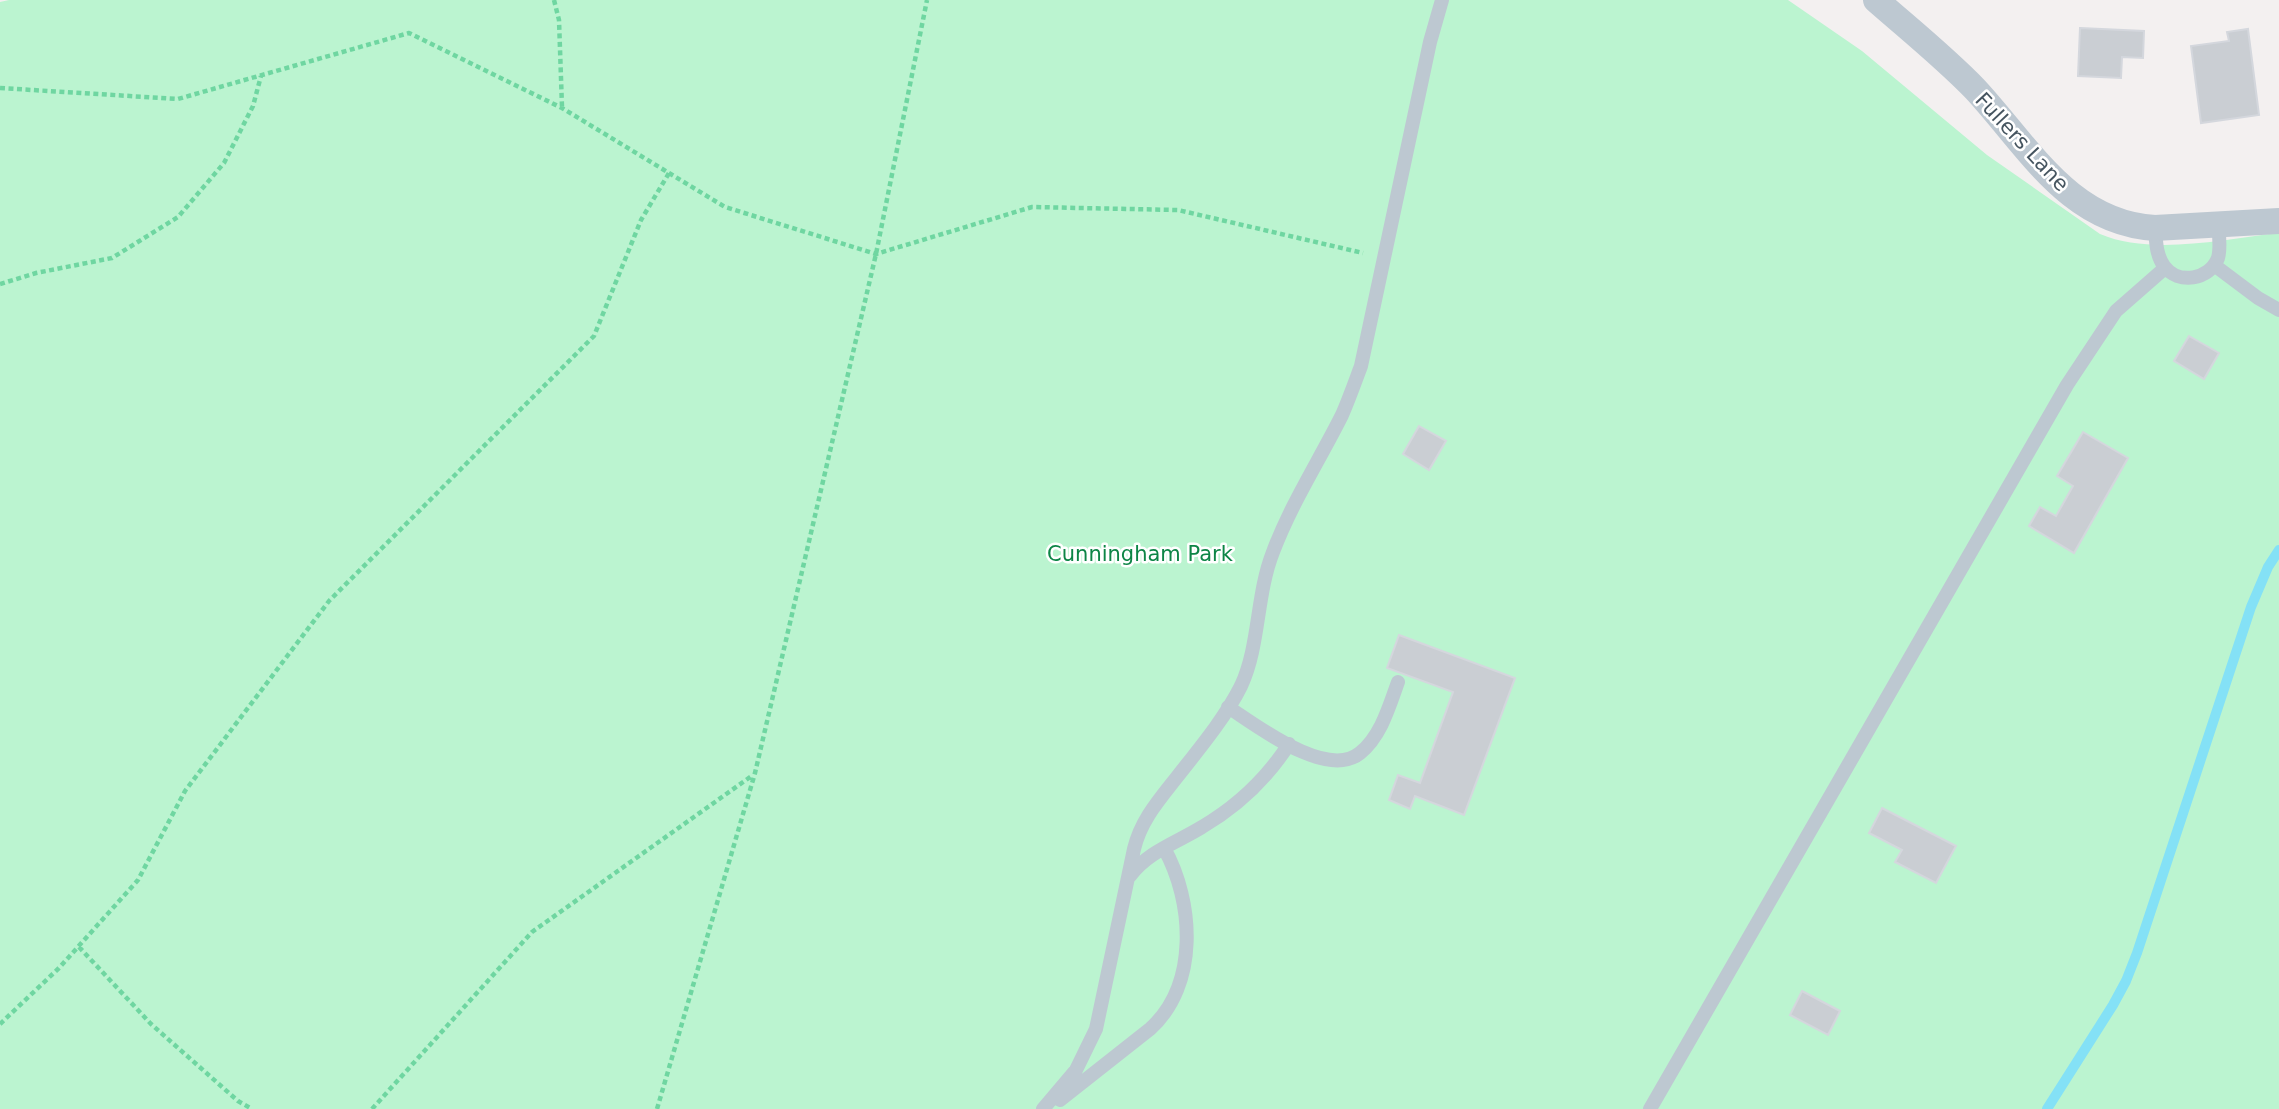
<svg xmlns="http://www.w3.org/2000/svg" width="2279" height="1109" font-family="'DejaVu Sans',sans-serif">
  <rect width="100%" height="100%" fill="#f3f0f0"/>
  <path fill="#bbf4d0" d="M9,0H1788L1862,51L1987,155L2100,234C2152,256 2223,239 2279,233V1109H0V2Z"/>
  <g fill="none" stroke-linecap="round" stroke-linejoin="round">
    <path stroke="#84e1f6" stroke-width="10" d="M2047,1109L2113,1005L2126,981L2137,953L2251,607L2268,567L2279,550"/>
  </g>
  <path fill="#caced3" stroke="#d4d7dd" stroke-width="2" d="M2080,28L2144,31L2143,58L2122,57L2121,78L2078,76Z
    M2248,29L2259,115L2201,123L2191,46L2229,41L2227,32Z
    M2189,336L2219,353L2204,379L2174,361Z
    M1419,426L1446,441L1429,470L1403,454Z
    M2083,432L2128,458L2074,553L2029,526L2040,507L2056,516L2073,486L2057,476Z
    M1399,635L1515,678L1464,815L1415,796L1410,809L1389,800L1398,775L1420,783L1453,692L1387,668Z
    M1882,808L1956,846L1936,883L1895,862L1902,850L1869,833Z
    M1802,991L1840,1011L1828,1035L1790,1015Z"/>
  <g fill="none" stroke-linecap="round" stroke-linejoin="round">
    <path stroke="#6fd6a1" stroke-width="4.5" stroke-dasharray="5 3.5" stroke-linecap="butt" d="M554,0L559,20L562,107
      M0,88L178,99L409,33L562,108L725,207L876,254L1032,207L1178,210L1363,253
      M0,284L36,273L112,258L178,217L224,163L253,106L261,76
      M79,947L151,1024L238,1101L252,1109
      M0,1024L59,968L138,880L185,791L329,601L594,336L641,220L669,173
      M372,1109L532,932L753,775
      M657,1109L755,773L876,254L927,0"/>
    <path stroke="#bdc8d1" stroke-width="14" d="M2155,228C2156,241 2156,255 2164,266C2178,285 2210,280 2218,258C2221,248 2219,235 2218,224
      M2214,265L2258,298L2279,310
      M1228,707C1257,726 1327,780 1360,753C1381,736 1389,707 1398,682
      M1130,876C1147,852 1178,842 1202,827C1236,807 1267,778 1289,744
      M1060,1100L1150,1029C1199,985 1194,902 1164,848
      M1043,1109L1076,1070L1096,1029L1134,849C1141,820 1159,800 1177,777C1199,749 1225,718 1241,686C1260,645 1256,595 1273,552C1291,504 1319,461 1342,415C1349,399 1355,382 1361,366L1430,42L1442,0
      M1650,1109L2067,385L2116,311L2165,268"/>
    <path stroke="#bdc8d1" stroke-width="26" d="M1876,0C1909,29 1944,57 1975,89C2028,146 2069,223 2155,228L2279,221"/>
  </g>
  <g text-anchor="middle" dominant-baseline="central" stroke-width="5" stroke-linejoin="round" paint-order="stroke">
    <g font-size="21" fill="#465560" stroke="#fff">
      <text transform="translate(2022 142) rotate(47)">Fullers Lane</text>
    </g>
    <g font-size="21" fill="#0d8546" stroke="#fff">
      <text x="1140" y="554">Cunningham Park</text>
    </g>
  </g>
</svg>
